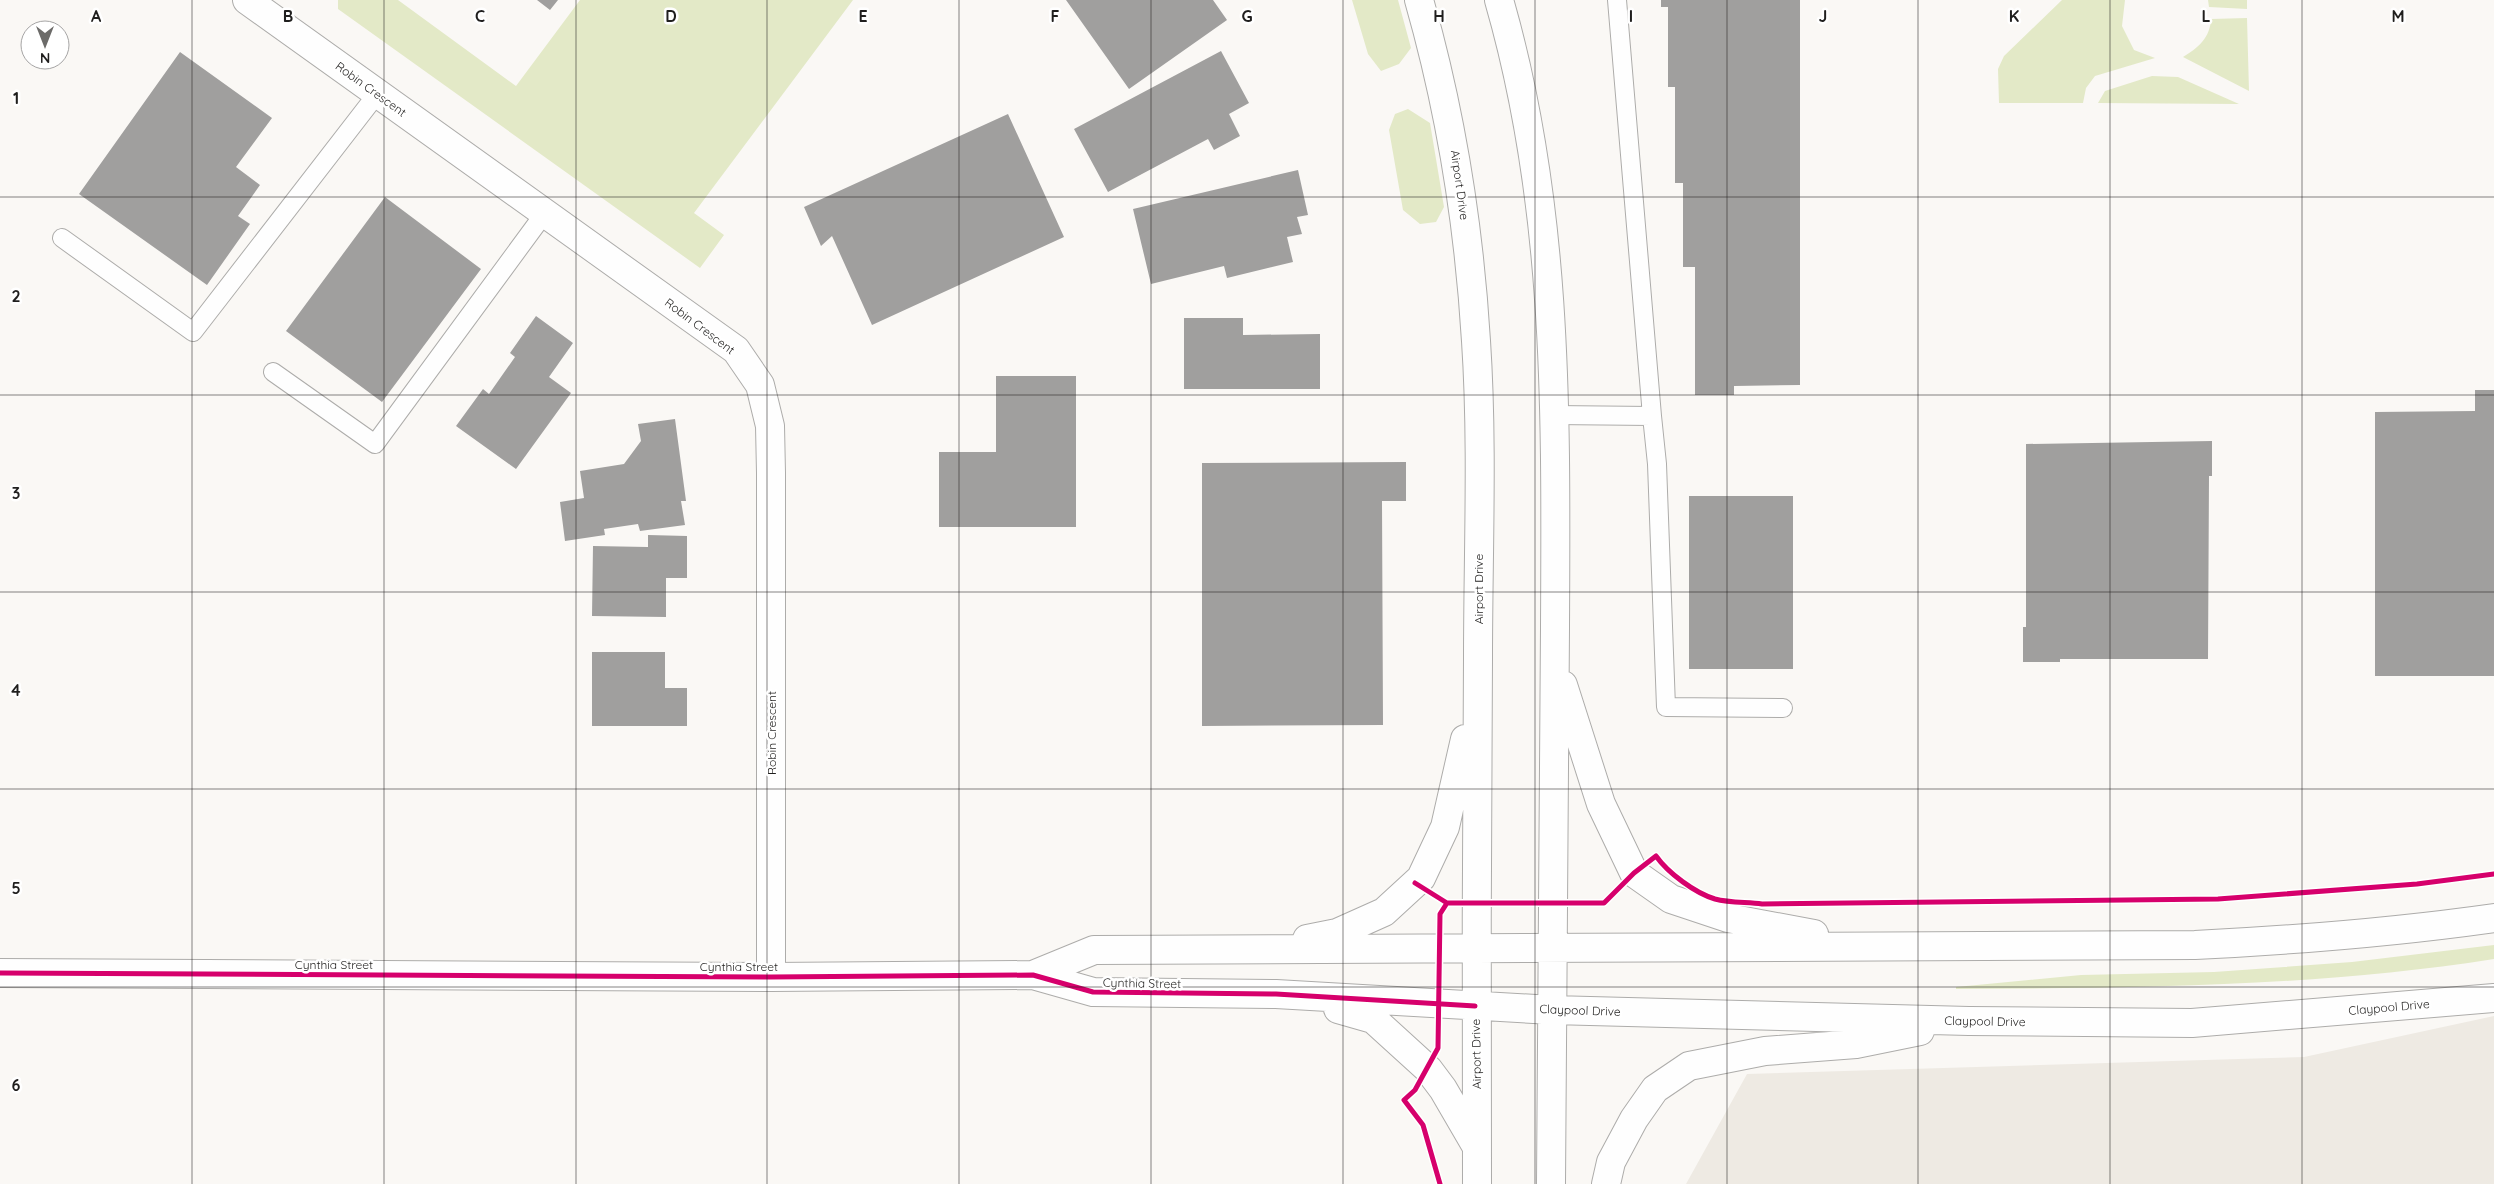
<svg xmlns="http://www.w3.org/2000/svg" width="2494" height="1184" font-family="Quicksand,sans-serif">
  <rect width="100%" height="100%" fill="#faf8f5"/>
  <path fill="#eeeae3" d="M2494,1016V1184H1686L1747,1074L2304,1057Z"/>
  <path fill="#e3e9c7" d="M338,0H398L516,86L580,0H853L694,213L724,235L700,268L338,9Z
    M1352,0H1398L1411,48L1399,64L1381,71L1368,54Z
    M2062,0H2125L2122,26L2134,50L2155,58L2095,76L2086,88L2083,103H1999L1998,69L2004,56Z
    M2208,0H2247V9L2209,7Z
    M2247,18L2249,91L2183,57C2198,48 2210,38 2211,19Z
    M2152,76L2178,77L2239,104L2098,103L2105,91Z
    M1408,109L1430,123L1444,207L1436,222L1420,224L1403,210L1389,130L1395,114Z
    M2494,945V959C2316,987 2136,988 1956,989V987L2081,975L2214,972L2352,962Z"/>
  <path fill="#a09f9e" d="M537,0H558L550,10Z
    M1066,0H1213L1227,20L1129,89Z
    M1661,0H1800V385L1734,386V395H1695V267H1683V183H1675V87H1668V7H1661Z
    M1221,51L1249,103L1229,114L1240,136L1214,150L1208,139L1108,192L1074,129Z
    M180,52L272,118L236,167L260,185L238,216L250,224L207,285L79,194Z
    M1008,114L1064,237L872,325L832,236L821,246L804,207Z
    M1298,170L1308,215L1297,217L1302,234L1287,237L1293,262L1227,278L1224,266L1151,284L1133,209Z
    M385,197L481,269L382,402L286,331Z
    M536,316L573,343L549,377L571,393L516,469L456,426L483,389L489,394L515,357L510,353Z
    M1184,318H1243V335L1320,334V389H1184Z
    M996,376H1076V527H939V452H996Z
    M2475,390H2494V676H2375V412L2475,411Z
    M675,419L686,501H681L685,525L640,531L638,524L604,529L605,535L565,541L560,502L584,498L580,471L624,464L641,441L638,424Z
    M2212,441V476H2209L2208,659H2060V662H2023V627H2026V444Z
    M1406,462V501H1382L1383,725L1202,726V463Z
    M1689,496H1793V669H1689Z
    M648,535L687,536V578H666V617L592,616L593,546L648,547Z
    M592,652H665V688H687V726H592Z"/>
  <g fill="none" stroke-linecap="round" stroke-linejoin="round">
    <defs>
      <path id="lane" d="M62,238L193,332L377,94
        M273,372L375,444L544,214
        M1553,415L1652,416L1617,0
        M1652,416L1657,464L1666,707L1783,708"/>
      <path id="street" d="M247,0L736,350L760,385L770,426L771,473V977"/>
      <path id="secondary" d="M1419,0C1451,112 1469,225 1476,341C1483,446 1478,553 1478,658C1477,833 1476,1009 1477,1184
        M1499,0C1559,208 1556,414 1555,628C1554,814 1552,999 1551,1184
        M1563,685L1601,804L1634,873L1671,899L1728,918L1814,934
        M1307,939L1337,933L1384,912L1421,878L1445,827L1465,739
        M0,973L771,977L1033,975L1093,992L1276,994L1552,1010L1969,1021L2192,1023L2494,998
        M1033,975L1094,950L2195,945C2295,940 2395,932 2494,918
        M1338,1009L1373,1019L1428,1069L1443,1089L1475,1144
        M1606,1184L1611,1162L1634,1119L1655,1089L1689,1066L1765,1051L1856,1044L1920,1031"/>
    </defs>
    <use href="#lane" stroke="#adacaa" stroke-width="20"/>
    <use href="#street" stroke="#adacaa" stroke-width="30"/>
    <use href="#secondary" stroke="#adacaa" stroke-width="30"/>
    <use href="#lane" stroke="#fefefe" stroke-width="18"/>
    <use href="#street" stroke="#fefefe" stroke-width="28"/>
    <use href="#secondary" stroke="#fefefe" stroke-width="28"/>
    <defs>
      <path id="cycleway" d="M1415,883L1447,903H1604L1634,873L1656,856C1668,873 1695,893 1715,899C1730,903 1747,902 1762,904L2218,899L2417,884L2494,874
        M0,973L771,977L1033,975L1093,992L1276,994L1475,1006
        M1440,1184L1423,1125L1404,1100L1415,1090L1438,1048L1440,914L1447,903"/>
    </defs>
    <use href="#cycleway" stroke="#fff" stroke-width="8"/>
    <use href="#cycleway" stroke="#d6006c" stroke-width="5"/>
  </g>
  <path fill="none" stroke="#201f1e" stroke-width="1" stroke-opacity="0.55" d="M192,0V1184M384,0V1184M576,0V1184M767,0V1184M959,0V1184M1151,0V1184M1343,0V1184M1535,0V1184M1727,0V1184M1918,0V1184M2110,0V1184M2302,0V1184M0,197H2494M0,395H2494M0,592H2494M0,789H2494M0,987H2494"/>
  <g text-anchor="middle" dominant-baseline="central" stroke-width="5" stroke-linejoin="round" paint-order="stroke">
    <g font-size="12" fill="#201f1e" stroke="#fff">
      <text transform="translate(371 89) rotate(36)">Robin Crescent</text>
      <text transform="translate(1460 185) rotate(82)">Airport Drive</text>
      <text transform="translate(700 326) rotate(37)">Robin Crescent</text>
      <text transform="translate(1478 589) rotate(-90)">Airport Drive</text>
      <text transform="translate(771 733) rotate(-90)">Robin Crescent</text>
      <text x="334" y="964">Cynthia Street</text>
      <text x="739" y="966">Cynthia Street</text>
      <text transform="translate(1142 983) rotate(1)">Cynthia Street</text>
      <text transform="translate(2389 1007) rotate(-5)">Claypool Drive</text>
      <text transform="translate(1580 1010) rotate(2)">Claypool Drive</text>
      <text transform="translate(1985 1021) rotate(1)">Claypool Drive</text>
      <text transform="translate(1476 1054) rotate(-91)">Airport Drive</text>
    </g>
  </g>
  <g font-size="16" text-anchor="middle" font-weight="bold" fill="#201f1e" stroke="#fff" stroke-width="5" stroke-linejoin="round" paint-order="stroke">
    <text x="96" y="22">A</text>
    <text x="288" y="22">B</text>
    <text x="480" y="22">C</text>
    <text x="671" y="22">D</text>
    <text x="863" y="22">E</text>
    <text x="1055" y="22">F</text>
    <text x="1247" y="22">G</text>
    <text x="1439" y="22">H</text>
    <text x="1631" y="22">I</text>
    <text x="1823" y="22">J</text>
    <text x="2014" y="22">K</text>
    <text x="2206" y="22">L</text>
    <text x="2398" y="22">M</text>
    <text x="16" y="104">1</text>
    <text x="16" y="302">2</text>
    <text x="16" y="499">3</text>
    <text x="16" y="696">4</text>
    <text x="16" y="894">5</text>
    <text x="16" y="1091">6</text>
  </g>
  <g transform="translate(45 45) rotate(180)"><circle r="24" fill="#ffffff" stroke="#a6a5a5"/>
  <path d="M0-4L9 19L0 12L-9 19Z" fill="#6c6b69"/>
  <text y="-8" font-size="14" font-weight="bold" text-anchor="middle" fill="#201f1e">N</text>
  </g>
</svg>
